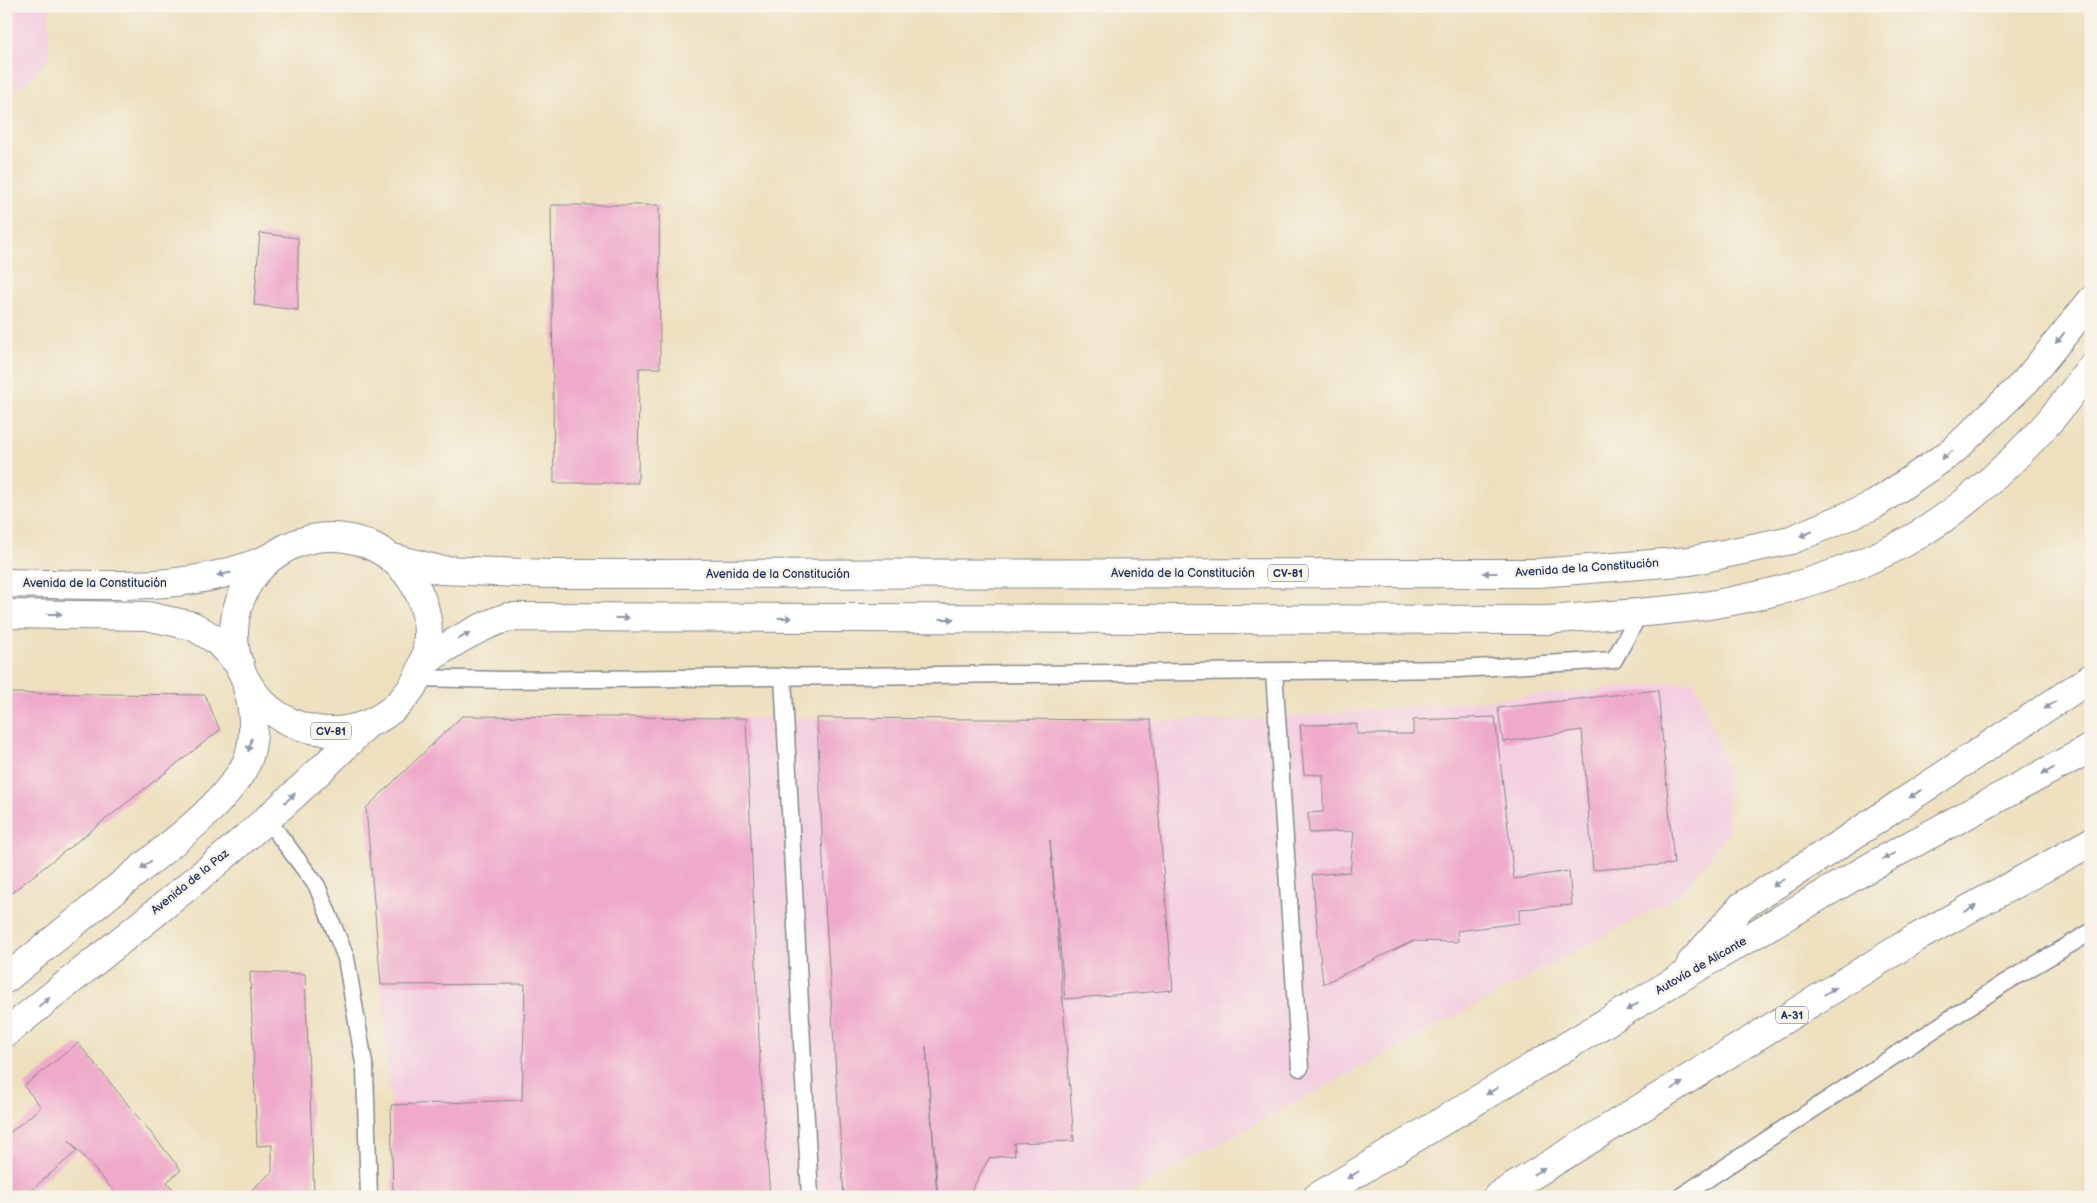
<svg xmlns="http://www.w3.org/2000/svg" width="2097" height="1203" font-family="'Balsamiq Sans',sans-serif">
  <rect width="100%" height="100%" fill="#f7f3e8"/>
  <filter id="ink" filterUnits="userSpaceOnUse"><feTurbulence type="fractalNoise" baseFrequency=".02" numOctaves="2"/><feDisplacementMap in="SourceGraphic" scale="10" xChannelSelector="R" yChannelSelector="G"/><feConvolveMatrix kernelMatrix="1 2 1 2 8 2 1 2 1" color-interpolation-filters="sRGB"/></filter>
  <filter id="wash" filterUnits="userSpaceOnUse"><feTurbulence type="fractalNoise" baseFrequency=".0096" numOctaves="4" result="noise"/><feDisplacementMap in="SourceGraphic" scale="20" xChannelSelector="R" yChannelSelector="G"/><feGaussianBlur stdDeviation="1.12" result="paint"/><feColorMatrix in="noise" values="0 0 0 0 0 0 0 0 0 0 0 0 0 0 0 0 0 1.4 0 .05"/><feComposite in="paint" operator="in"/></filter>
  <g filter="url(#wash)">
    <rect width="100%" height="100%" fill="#eee0bf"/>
    <path fill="#f3cfe0" d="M6,6H49V58L22,87H6Z
      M1695,681L1727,767L1729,831L1680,895L1120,1197H393L391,1105L366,808L462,716L1243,721Z"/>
    <g id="blocks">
      <path fill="#efa9ca" d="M551,205H659L660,368H639L638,483H554Z
        M260,233L298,238V310L254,305Z
        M1658,690L1674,864L1593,870L1582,730L1503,742L1498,708Z
        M6,693L205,695L220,730L6,897Z
        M462,716L746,718L760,1062L770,1197H393L391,1105L522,1100L525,984L381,985L366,808Z
        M1495,717L1514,879L1569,871L1572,905L1519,909V923L1457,931L1458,942L1413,941L1323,984L1312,875L1350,872L1354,831L1309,833L1308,813L1323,812V775L1304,774L1300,725L1357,724V734H1413V720Z
        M817,718L1151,720L1173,990L1065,999L1050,840L1074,1141L1014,1143L1015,1155L989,1158L969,1195L938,1197L926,1046L937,1197H844L825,905Z
        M250,972L305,974L314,1194L311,1197H243L272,1172V1145L257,1146Z
        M78,1043L181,1170L167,1182L179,1197H119L69,1140L77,1151L23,1197H6V1136L41,1107L24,1086Z"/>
    </g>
  </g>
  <g filter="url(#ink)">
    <use href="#blocks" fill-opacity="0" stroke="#84888e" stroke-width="1"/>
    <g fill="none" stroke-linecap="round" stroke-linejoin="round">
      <defs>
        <path id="lane" d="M1274,671L1300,1068
          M783,676L810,1197
          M418,678L503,680L1458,669L1614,660L1641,611
          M267,819L317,886L346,958L365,1069L369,1197
          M1680,1197L2003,984L2091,932"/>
        <path id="secondary" d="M6,583C94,584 187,595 269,558
          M6,614L147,616L193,626L216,640L240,665"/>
        <path id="primary" d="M234 634a97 97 0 1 1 194 0a97 97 0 1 1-194 0Z
          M393,558L440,570L551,574L1538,573L1690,561L1791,540L1874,505L1953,451L2026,381L2091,301
          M424,663C450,643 476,628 508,617L1547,620C1601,615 1656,613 1710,605C1776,594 1845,574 1904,543C1958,514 2005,470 2046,425C2062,407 2076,387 2091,368
          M6,979C52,941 98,904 144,866C177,839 219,808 242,771C257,748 255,712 247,687
          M6,1033C128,933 257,838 367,724"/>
        <path id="highway" d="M1691,963L1742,906L1843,842L2091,678
          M1317,1197L1673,982L1877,863L2091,748
          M1497,1197L1916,938L2091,842"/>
      </defs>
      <use href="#lane" stroke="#84888e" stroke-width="19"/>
      <use href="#secondary" stroke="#84888e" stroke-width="30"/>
      <use href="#primary" stroke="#84888e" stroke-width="30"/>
      <use href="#highway" stroke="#84888e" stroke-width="30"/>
      <use href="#lane" stroke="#fff" stroke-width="16"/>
      <use href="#secondary" stroke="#fff" stroke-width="28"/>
      <use href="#primary" stroke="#fff" stroke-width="28"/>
      <use href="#highway" stroke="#fff" stroke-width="28"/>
    </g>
    <defs><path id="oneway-solid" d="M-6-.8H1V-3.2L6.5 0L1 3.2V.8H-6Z" transform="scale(1.25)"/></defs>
    <g fill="#8d97ae">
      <use href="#oneway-solid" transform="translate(2060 338) rotate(129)"/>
      <use href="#oneway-solid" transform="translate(1947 455) rotate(143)"/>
      <use href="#oneway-solid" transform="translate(1806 534) rotate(158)"/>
      <use href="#oneway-solid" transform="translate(1490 573) rotate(180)"/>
      <use href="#oneway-solid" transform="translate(224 574) rotate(169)"/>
      <use href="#oneway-solid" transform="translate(55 614)"/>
      <use href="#oneway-solid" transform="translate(622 618)"/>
      <use href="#oneway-solid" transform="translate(785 618)"/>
      <use href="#oneway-solid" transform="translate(947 619)"/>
      <use href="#oneway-solid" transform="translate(464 636) rotate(-28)"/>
      <use href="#oneway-solid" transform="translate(2050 705) rotate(146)"/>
      <use href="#oneway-solid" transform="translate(250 745) rotate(105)"/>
      <use href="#oneway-solid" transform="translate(2048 771) rotate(152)"/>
      <use href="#oneway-solid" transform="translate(1915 794) rotate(146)"/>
      <use href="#oneway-solid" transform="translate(290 798) rotate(-42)"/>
      <use href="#oneway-solid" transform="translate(1889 856) rotate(152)"/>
      <use href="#oneway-solid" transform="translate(146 865) rotate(141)"/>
      <use href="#oneway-solid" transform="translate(1778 883) rotate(148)"/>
      <use href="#oneway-solid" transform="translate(1970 909) rotate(-29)"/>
      <use href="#oneway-solid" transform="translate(1830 991) rotate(-32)"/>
      <use href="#oneway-solid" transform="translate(44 1002) rotate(-39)"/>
      <use href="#oneway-solid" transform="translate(1632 1007) rotate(149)"/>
      <use href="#oneway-solid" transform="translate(1677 1086) rotate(-32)"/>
      <use href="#oneway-solid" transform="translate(1492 1091) rotate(149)"/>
      <use href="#oneway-solid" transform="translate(1539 1171) rotate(-32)"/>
      <use href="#oneway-solid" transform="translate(1353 1175) rotate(148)"/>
    </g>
  </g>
  <g text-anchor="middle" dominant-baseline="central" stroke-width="5" stroke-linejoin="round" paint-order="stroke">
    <g fill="#f7f3e8" stroke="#5d6a87" stroke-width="1">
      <rect x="1268" y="564.5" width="40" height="17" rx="4"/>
      <rect x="311" y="722.5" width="40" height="17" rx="4"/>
      <rect x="1776" y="1006.5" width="32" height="17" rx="4"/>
    </g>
    <g font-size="11" font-weight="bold" fill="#1b2f5e">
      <text x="1288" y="573">CV-81</text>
      <text x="331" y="731">CV-81</text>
      <text x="1792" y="1015">A-31</text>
    </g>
    <g font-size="12" fill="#1b2f5e" stroke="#f7f3e8">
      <text transform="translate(1587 568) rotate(-4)">Avenida de la Constitución</text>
      <text x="1183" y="573">Avenida de la Constitución</text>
      <text x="778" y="574">Avenida de la Constitución</text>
      <text x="95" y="583">Avenida de la Constitución</text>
      <text transform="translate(190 882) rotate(-39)">Avenida de la Paz</text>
      <text transform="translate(1701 966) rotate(-30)">Autovía de Alicante</text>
    </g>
  </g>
  <rect width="2097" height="1203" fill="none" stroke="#f7f3e8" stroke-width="25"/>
</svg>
